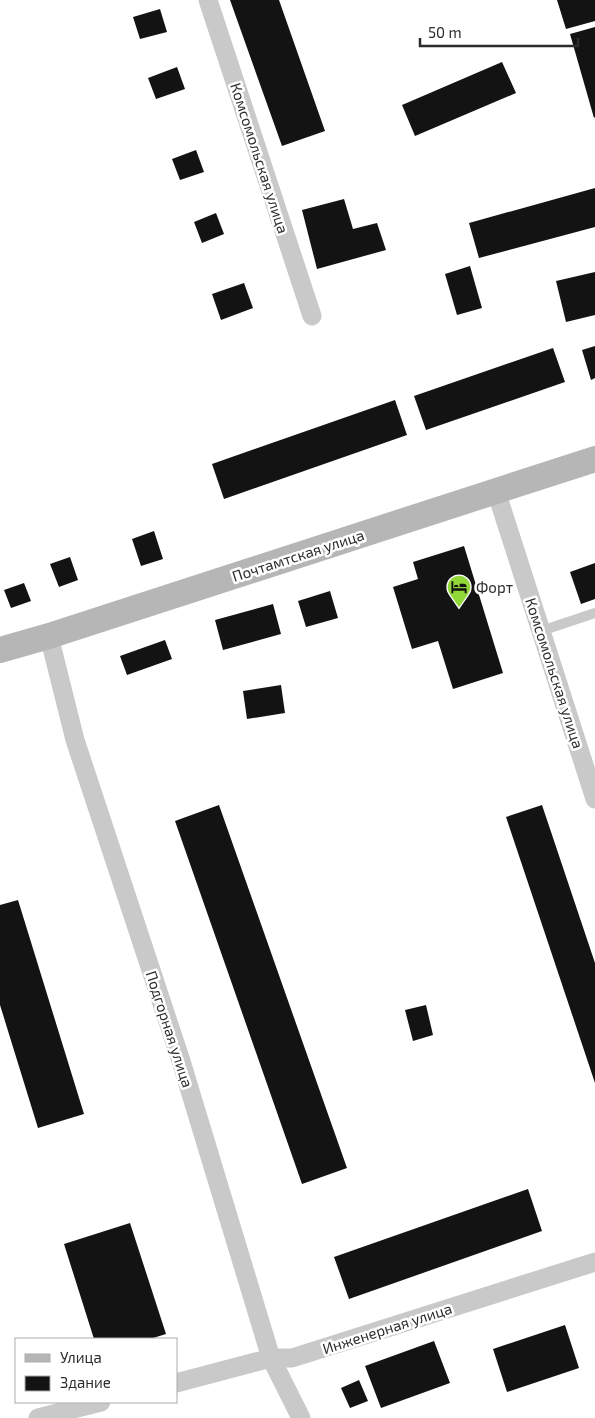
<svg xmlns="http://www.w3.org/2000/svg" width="595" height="1418" font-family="'Exo 2',sans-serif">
  <rect width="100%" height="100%" fill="#fff"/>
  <path fill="#131313" d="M230,0H279L325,131L282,146Z
    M557,0H595V21L566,29Z
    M160,9L167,32L140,39L133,17Z
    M595,27V117L594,118L570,34Z
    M502,62L516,93L415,136L402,105Z
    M177,67L185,89L156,99L148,78Z
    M196,150L204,172L180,180L172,159Z
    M595,188V227L479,258L469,223Z
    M344,199L353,229L377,223L386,250L317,269L302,210Z
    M216,213L224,234L202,243L194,222Z
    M470,266L482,308L457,315L445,274Z
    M595,272V315L566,322L556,281Z
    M244,283L253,308L221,320L212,294Z
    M595,346V378L591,380L582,350Z
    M553,348L565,382L426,430L414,396Z
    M395,400L407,435L224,499L212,464Z
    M154,531L163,559L141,566L132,539Z
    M464,546L503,673L453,689L438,641L412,649L393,587L418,579L413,562Z
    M70,557L78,580L59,587L50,564Z
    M595,563V599L581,604L570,572Z
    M24,583L31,601L11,608L4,590Z
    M330,591L338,618L306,627L298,601Z
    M273,604L281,634L223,650L215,620Z
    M165,640L172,659L127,675L120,656Z
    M281,685L285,713L247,719L243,691Z
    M219,805L347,1168L302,1184L175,821Z
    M542,805L595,963V1083L506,817Z
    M18,900L84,1114L38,1128L0,1005V905Z
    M426,1005L433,1035L413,1041L405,1010Z
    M528,1189L542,1231L349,1299L334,1257Z
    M130,1223L166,1334L150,1339H94L64,1244Z
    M565,1325L579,1368L507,1392L493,1349Z
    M434,1341L450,1383L381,1408L365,1366Z
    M359,1380L368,1401L350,1408L341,1388Z"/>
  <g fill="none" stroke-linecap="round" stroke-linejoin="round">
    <path stroke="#c9c9c9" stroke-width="10" d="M541,631L595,613"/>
    <path stroke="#c9c9c9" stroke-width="19" d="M208,0L312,316
      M496,491L595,799
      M49,636L75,740L181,1061L271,1358L301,1418
      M176,1383L271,1358H292L595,1262
      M38,1418L101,1402"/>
    <path stroke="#b6b6b6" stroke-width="26" d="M0,650L49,636L595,459"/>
  </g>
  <defs>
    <symbol id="hotel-pin" viewBox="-11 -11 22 30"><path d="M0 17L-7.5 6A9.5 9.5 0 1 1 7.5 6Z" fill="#91d73a" stroke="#fff"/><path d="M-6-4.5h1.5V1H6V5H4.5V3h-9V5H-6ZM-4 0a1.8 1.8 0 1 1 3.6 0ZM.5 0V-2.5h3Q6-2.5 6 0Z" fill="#111"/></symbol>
  </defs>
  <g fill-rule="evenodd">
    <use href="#hotel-pin" x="445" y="573" width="28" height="38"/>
  </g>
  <g text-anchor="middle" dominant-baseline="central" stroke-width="5" stroke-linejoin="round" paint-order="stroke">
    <g font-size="15" fill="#2c2c2c" stroke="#fff">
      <text transform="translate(260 158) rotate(72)">Комсомольская улица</text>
      <text transform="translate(298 555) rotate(-18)">Почтамтская улица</text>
      <text transform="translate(555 673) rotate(72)">Комсомольская улица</text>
      <text transform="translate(170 1029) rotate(72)">Подгорная улица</text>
      <text transform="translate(387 1328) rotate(-18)">Инженерная улица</text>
    </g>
    <g font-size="15" fill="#2c2c2c" stroke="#fff" text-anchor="start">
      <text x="476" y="587">Форт</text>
    </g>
  </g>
  <rect x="15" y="1338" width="162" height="65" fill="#ffffff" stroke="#ababab"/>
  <rect x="25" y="1354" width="25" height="8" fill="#b6b6b6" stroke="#ababab"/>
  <text x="60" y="1363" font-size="15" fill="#2c2c2c">Улица</text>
  <rect x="25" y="1376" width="25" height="15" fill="#131313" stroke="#ababab"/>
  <text x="60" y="1388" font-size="15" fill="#2c2c2c">Здание</text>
  <path d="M420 38v8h158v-8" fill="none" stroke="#2c2c2c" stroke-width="2.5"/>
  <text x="428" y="38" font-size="15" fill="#2c2c2c" stroke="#ffffff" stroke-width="4" paint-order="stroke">50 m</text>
</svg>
